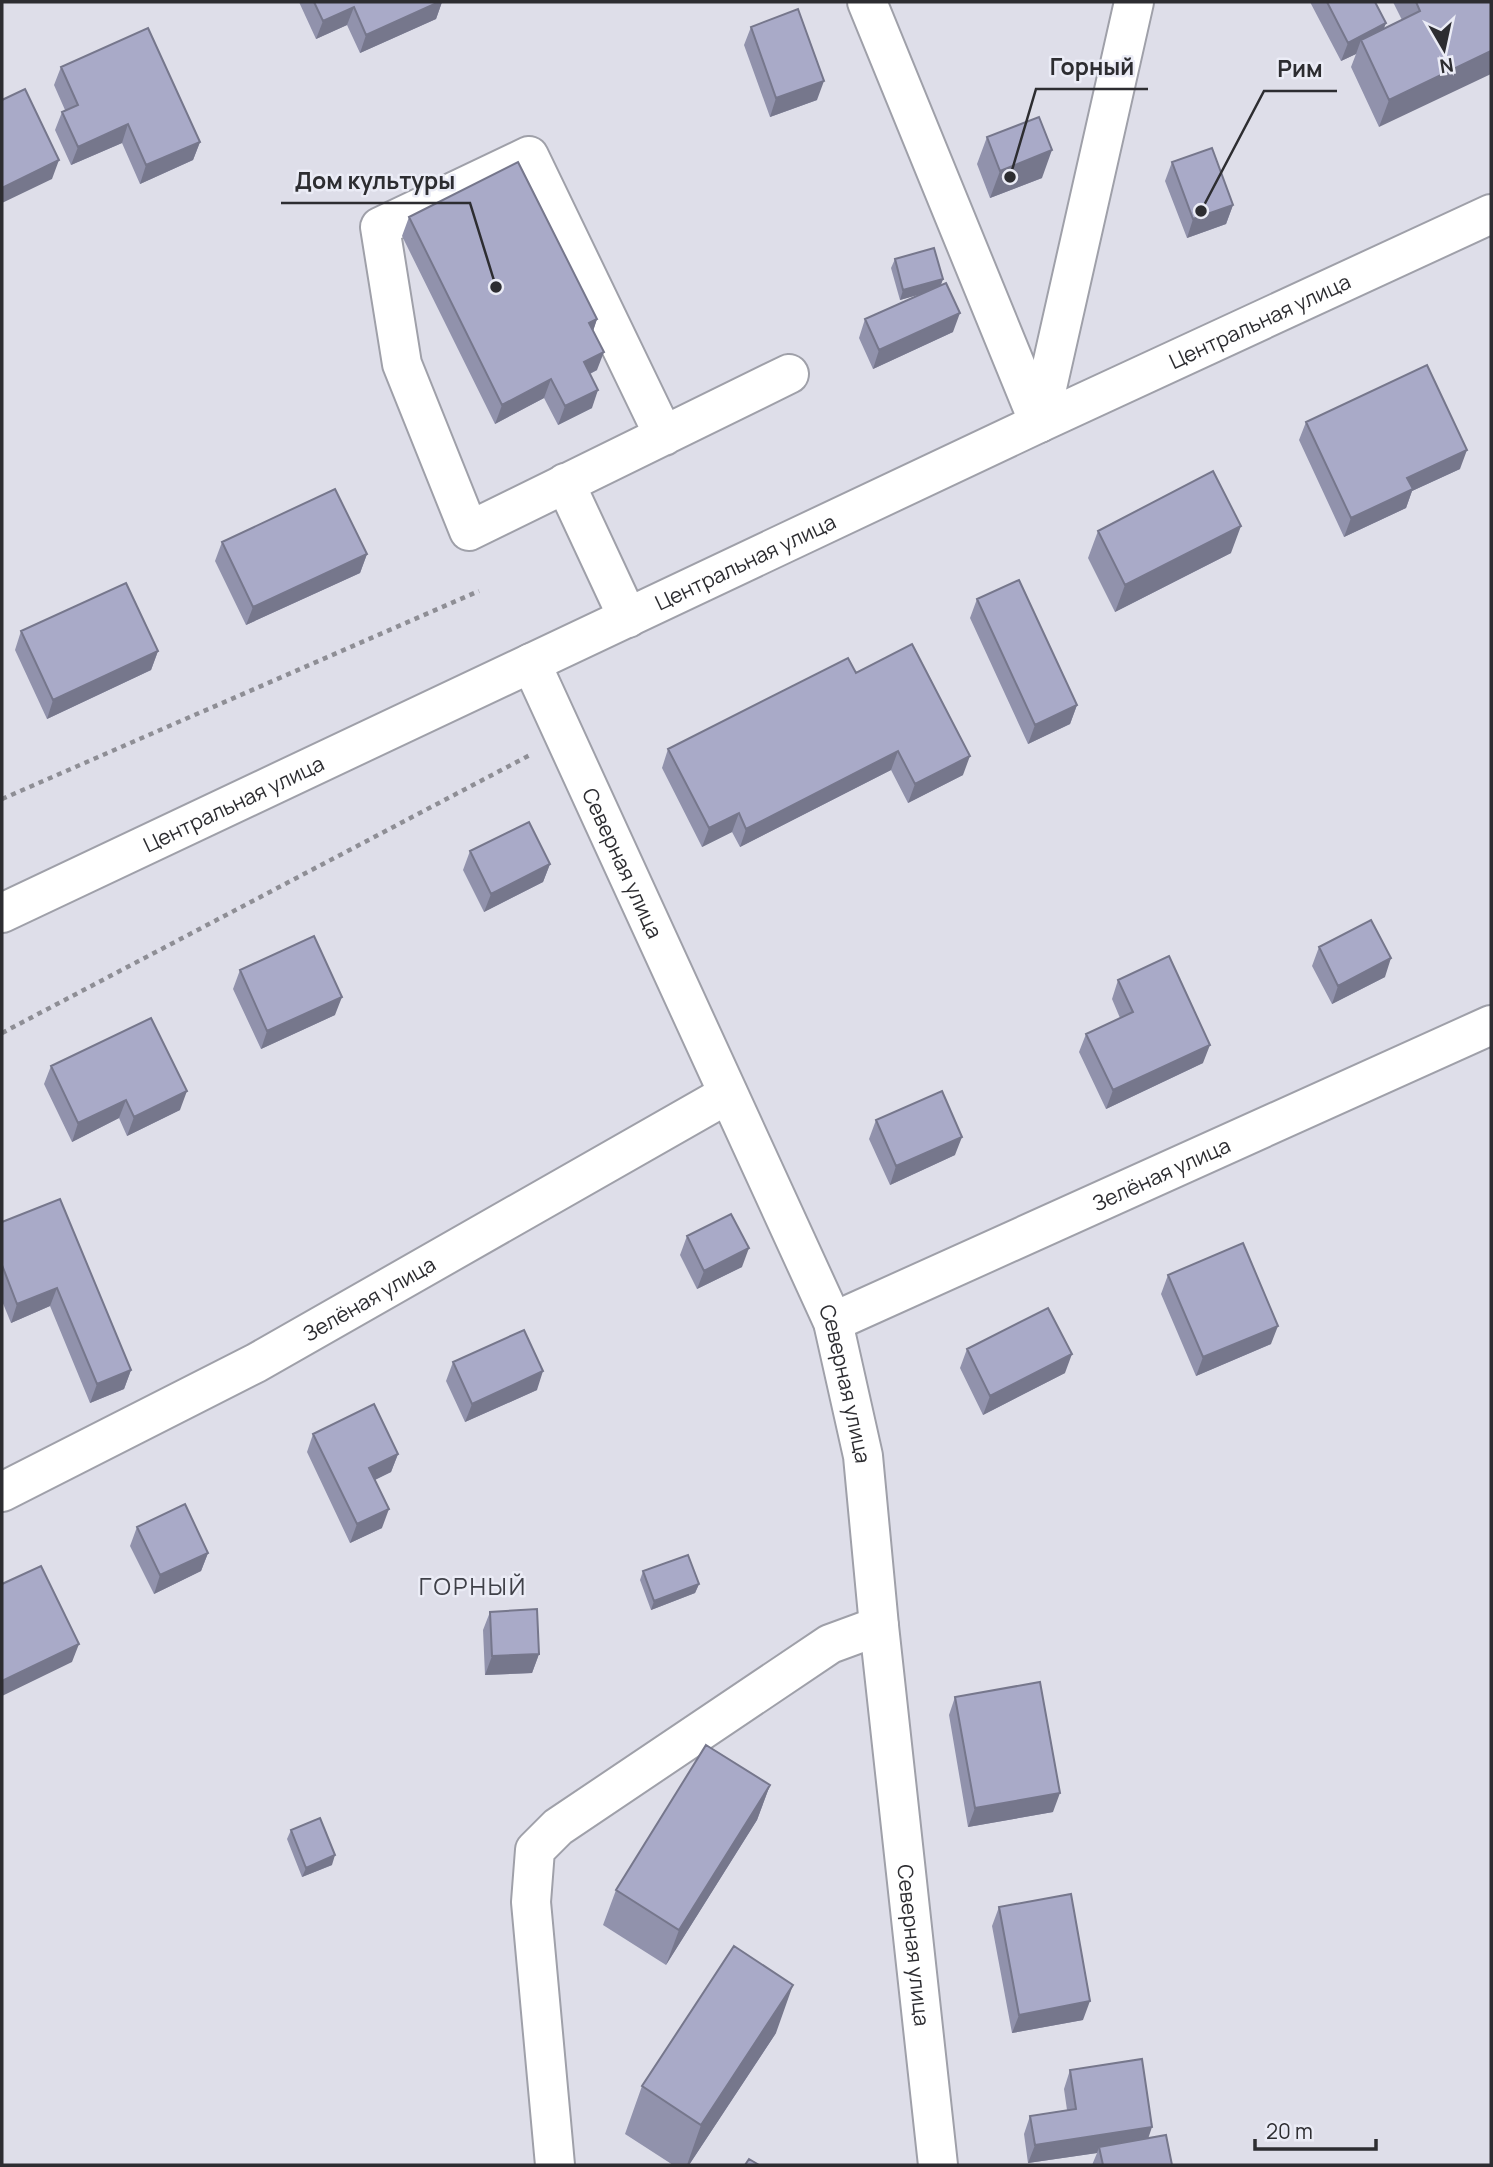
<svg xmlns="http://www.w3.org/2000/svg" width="1493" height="2167" font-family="Manrope,sans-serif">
  <rect width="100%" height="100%" fill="#dedee9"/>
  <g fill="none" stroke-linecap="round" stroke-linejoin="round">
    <defs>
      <g id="minor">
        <path d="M867,2L1039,423"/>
        <path d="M1039,423L1134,2"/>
        <path d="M664,436L529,156L380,227L402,364L469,531L789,374"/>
        <path d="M565,483L628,618"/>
        <path id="s1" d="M531,663L833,1322L863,1456L879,1626L938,2165"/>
        <path id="s2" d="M2,913L1039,423L1491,214"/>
        <path id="s3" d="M833,1322L1491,1025"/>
        <path id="s4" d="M2,1492L256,1363L728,1094"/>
        <path d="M555,2165L531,1902L535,1850L558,1827L830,1644L879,1626"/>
      </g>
    </defs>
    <use href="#minor" stroke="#9fa0a9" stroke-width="42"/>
    <path stroke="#8e8e95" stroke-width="4.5" stroke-dasharray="5 5" stroke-linecap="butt" d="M2,799L479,591
      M2,1033L530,755"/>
    <use href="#minor" stroke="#fff" stroke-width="38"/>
  </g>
  <path fill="#9192ac" d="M299,2H442L436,19L360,53L347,25L316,39Z
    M1310,2H1375L1384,29L1402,20L1393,2H1491L1379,127L1351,67L1356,54L1341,61Z
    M751,27L817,100L770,117L744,45Z
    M61,67L200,142L193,160L140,184L122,143L71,165L55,130L62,112L65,110L54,85Z
    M987,137L1042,178L990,198L977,164Z
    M1172,162L1233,205L1226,224L1187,238L1165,181Z
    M409,217L597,319L593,331L597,370L590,374L592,408L558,425L544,398L495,424L402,236Z
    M895,259L943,279L941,285L953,332L873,369L859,338L865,319L920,294L900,300L891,268Z
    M1306,422L1460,469L1412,491L1406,508L1344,537L1299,440Z
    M1098,531L1231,553L1115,612L1088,558Z
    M222,542L367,554L360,573L246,625L215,561Z
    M977,599L1077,705L1070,724L1028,744L970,618Z
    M21,631L158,651L151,670L47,719L15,650Z
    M856,673L963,775L908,803L891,770L740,847L732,832L702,847L662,768L668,749Z
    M470,851L550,864L543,882L484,912L463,870Z
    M1319,947L1385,977L1332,1004L1312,966Z
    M240,970L335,1015L261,1049L233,989Z
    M1118,980L1203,1063L1106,1109L1079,1052L1086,1034L1120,1018L1112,999Z
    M51,1066L180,1110L127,1136L119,1118L72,1142L44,1084Z
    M876,1120L955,1155L890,1185L869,1139Z
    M2,1222L131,1370L124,1389L90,1403L50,1306L11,1323L2,1301Z
    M687,1236L742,1267L697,1289L680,1255Z
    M1168,1275L1271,1344L1196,1376L1161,1294Z
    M967,1349L1065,1373L983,1415L960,1368Z
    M453,1362L537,1390L465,1422L446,1381Z
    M313,1434L398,1454L391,1472L375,1480L382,1528L350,1543L307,1452Z
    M137,1527L208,1553L201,1571L154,1594L130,1546Z
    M643,1571L699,1584L695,1593L651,1610L640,1580Z
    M490,1612L539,1654L532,1673L485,1675L483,1630Z
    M955,1697L1053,1812L968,1827L949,1715Z
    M770,1785L757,1820L666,1965L603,1925L616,1890Z
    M291,1830L332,1865L302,1877L287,1839Z
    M999,1907L1083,2020L1012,2033L992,1926Z
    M776,2033L689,2165H673L625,2134L642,2086Z
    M1070,2070L1148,2138L1172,2165H1092L1097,2153L1028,2163L1024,2134L1030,2116L1067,2110L1064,2089Z"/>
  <path fill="#76778c" d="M439,2H442L436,19L360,53L366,35Z
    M354,7L347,25L316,39L323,21Z
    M1386,23L1379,42L1361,40L1356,54L1341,61L1348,43Z
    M1491,51V74L1379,127L1389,100Z
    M824,81L817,100L770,117L776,98Z
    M128,124L122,143L71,165L78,147Z
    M200,142L193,160L140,184L146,165Z
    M1052,150L1042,178L990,198L1000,171Z
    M59,160L52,179L2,203V188Z
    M1233,205L1226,224L1187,238L1193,219Z
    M943,279L939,289L900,300L903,290Z
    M960,313L953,332L873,369L879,350Z
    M597,319L591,337L589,323Z
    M604,352L597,370L577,380L584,362Z
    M551,379L544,398L495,424L502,405Z
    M598,390L592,408L558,425L565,406Z
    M1467,450L1460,469L1412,491L1406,508L1344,537L1351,518L1407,478Z
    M1241,526L1231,553L1115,612L1125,585Z
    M367,554L360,573L246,625L253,607Z
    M158,651L151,670L47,719L53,700Z
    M1077,705L1070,724L1028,744L1035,725Z
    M898,751L891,770L740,847L746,829Z
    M970,756L963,775L908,803L915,784Z
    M739,813L732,832L702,847L709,828Z
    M550,864L543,882L484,912L491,894Z
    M1391,958L1385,977L1332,1004L1338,986Z
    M342,997L335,1015L261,1049L267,1031Z
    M1210,1045L1203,1063L1106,1109L1113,1090Z
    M187,1091L180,1110L127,1136L134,1117Z
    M126,1100L119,1118L72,1142L78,1123Z
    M962,1137L955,1155L890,1185L896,1166Z
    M749,1248L742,1267L697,1289L704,1271Z
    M57,1288L50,1306L11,1323L17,1304Z
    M1278,1326L1271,1344L1196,1376L1203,1357Z
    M1072,1354L1065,1373L983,1415L990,1396Z
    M131,1370L124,1389L90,1403L97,1384Z
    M543,1371L537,1390L465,1422L472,1404Z
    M398,1454L391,1472L362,1486L369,1468Z
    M389,1509L382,1528L350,1543L357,1524Z
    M208,1553L201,1571L154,1594L160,1575Z
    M699,1584L695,1593L651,1610L654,1601Z
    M79,1644L72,1662L2,1696V1681Z
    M539,1654L532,1673L485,1675L492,1656Z
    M770,1785L757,1820L666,1965L679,1930Z
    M1060,1793L1053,1812L968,1827L975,1808Z
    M335,1855L332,1865L302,1877L306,1868Z
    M793,1985L776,2033L689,2165H687L701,2125Z
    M1090,2001L1083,2020L1012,2033L1019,2015Z
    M1152,2127L1146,2145L1099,2147L1097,2153L1028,2163L1035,2145Z"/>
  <path fill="#a9aac8" stroke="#76778c" stroke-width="2" d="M314,2H439L366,35L354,7L323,21Z
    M1327,2H1375L1386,23L1348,43Z
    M1416,2H1491V51L1389,100L1361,40L1420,11Z
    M798,9L824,81L776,98L751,27Z
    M148,28L200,142L146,165L128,124L78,147L62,112L78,105L61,67Z
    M25,89L59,160L2,188V100Z
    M1039,117L1052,150L1000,171L987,137Z
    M1212,148L1233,205L1193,219L1172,162Z
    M518,162L597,319L589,323L604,352L584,362L598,390L565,406L551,379L502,405L409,217Z
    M934,248L943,279L903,290L895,259Z
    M946,283L960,313L879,350L865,319Z
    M1427,365L1467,450L1407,478L1413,489L1351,518L1306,422Z
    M1213,471L1241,526L1125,585L1098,531Z
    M335,489L367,554L253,607L222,542Z
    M1019,580L1077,705L1035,725L977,599Z
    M126,583L158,651L53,700L21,631Z
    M912,644L970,756L915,784L898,751L746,829L739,813L709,828L668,749L848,658L856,673Z
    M529,822L550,864L491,894L470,851Z
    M1371,920L1391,958L1338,986L1319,947Z
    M314,936L342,997L267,1031L240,970Z
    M1169,956L1210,1045L1113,1090L1086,1034L1133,1012L1118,980Z
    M151,1018L187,1091L134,1117L126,1100L78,1123L51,1066Z
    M942,1091L962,1137L896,1166L876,1120Z
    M60,1199L131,1370L97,1384L57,1288L17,1304L2,1265V1222Z
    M731,1214L749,1248L704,1271L687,1236Z
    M1243,1243L1278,1326L1203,1357L1168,1275Z
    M1048,1308L1072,1354L990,1396L967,1349Z
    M524,1330L543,1371L472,1404L453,1362Z
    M374,1404L398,1454L369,1468L389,1509L357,1524L313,1434Z
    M185,1504L208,1553L160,1575L137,1527Z
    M688,1555L699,1584L654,1601L643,1571Z
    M41,1566L79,1644L2,1681V1584Z
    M537,1609L539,1654L492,1656L490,1612Z
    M1040,1682L1060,1793L975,1808L955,1697Z
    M706,1745L770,1785L679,1930L616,1890Z
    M320,1818L335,1855L306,1868L291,1830Z
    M1071,1894L1090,2001L1019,2015L999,1907Z
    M734,1946L793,1985L701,2125L642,2086Z
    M1142,2059L1152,2127L1035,2145L1030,2116L1076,2109L1070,2070Z
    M1166,2135L1172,2165H1103L1099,2147Z
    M749,2159L759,2165H745Z"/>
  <g text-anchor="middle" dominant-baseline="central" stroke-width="5" stroke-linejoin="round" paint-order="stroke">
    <g font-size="21" fill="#2d2d31" stroke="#ebecf6">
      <text stroke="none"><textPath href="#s2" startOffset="1390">Центральная улица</textPath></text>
      <text stroke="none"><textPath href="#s2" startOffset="822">Центральная улица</textPath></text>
      <text stroke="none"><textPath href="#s2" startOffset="256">Центральная улица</textPath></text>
      <text stroke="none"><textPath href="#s1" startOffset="220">Северная улица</textPath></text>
      <text stroke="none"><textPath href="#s3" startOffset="360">Зелёная улица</textPath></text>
      <text stroke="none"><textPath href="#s4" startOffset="415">Зелёная улица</textPath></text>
      <text stroke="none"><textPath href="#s1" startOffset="788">Северная улица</textPath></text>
      <text stroke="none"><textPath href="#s1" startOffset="1354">Северная улица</textPath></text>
    </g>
    <g font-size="24" letter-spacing="2" fill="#3f4048" stroke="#ebecf6">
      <text x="473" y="1585">ГОРНЫЙ</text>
    </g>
  </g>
  <path fill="none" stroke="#2d2d31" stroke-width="2.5" d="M1010 177L1036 89H1148M1201 211L1264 91H1337M496 287L470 203H281"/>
  <g fill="#2d2d31" stroke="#ebecf6" stroke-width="2.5">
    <circle cx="1010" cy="177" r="7"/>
    <circle cx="1201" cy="211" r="7"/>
    <circle cx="496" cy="287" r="7"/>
  </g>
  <g font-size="23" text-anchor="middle" font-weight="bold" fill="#2d2d31" stroke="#ebecf6" stroke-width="5" stroke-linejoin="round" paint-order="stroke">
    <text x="1092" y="75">Горный</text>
    <text x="1300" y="77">Рим</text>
    <text x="375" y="189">Дом культуры</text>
  </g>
  <rect width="1493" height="2167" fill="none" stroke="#2d2d31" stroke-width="7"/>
  <g transform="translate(1444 49) rotate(171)" stroke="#ebecf6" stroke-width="5" paint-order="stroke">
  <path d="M0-5L12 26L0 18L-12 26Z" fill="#2d2d31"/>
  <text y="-10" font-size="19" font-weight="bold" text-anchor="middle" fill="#2d2d31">N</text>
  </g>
  <path d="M1255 2139v10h121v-10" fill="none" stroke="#2d2d31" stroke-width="3.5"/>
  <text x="1266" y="2139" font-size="21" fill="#2d2d31" stroke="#ebecf6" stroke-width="5" paint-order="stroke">20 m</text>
</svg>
